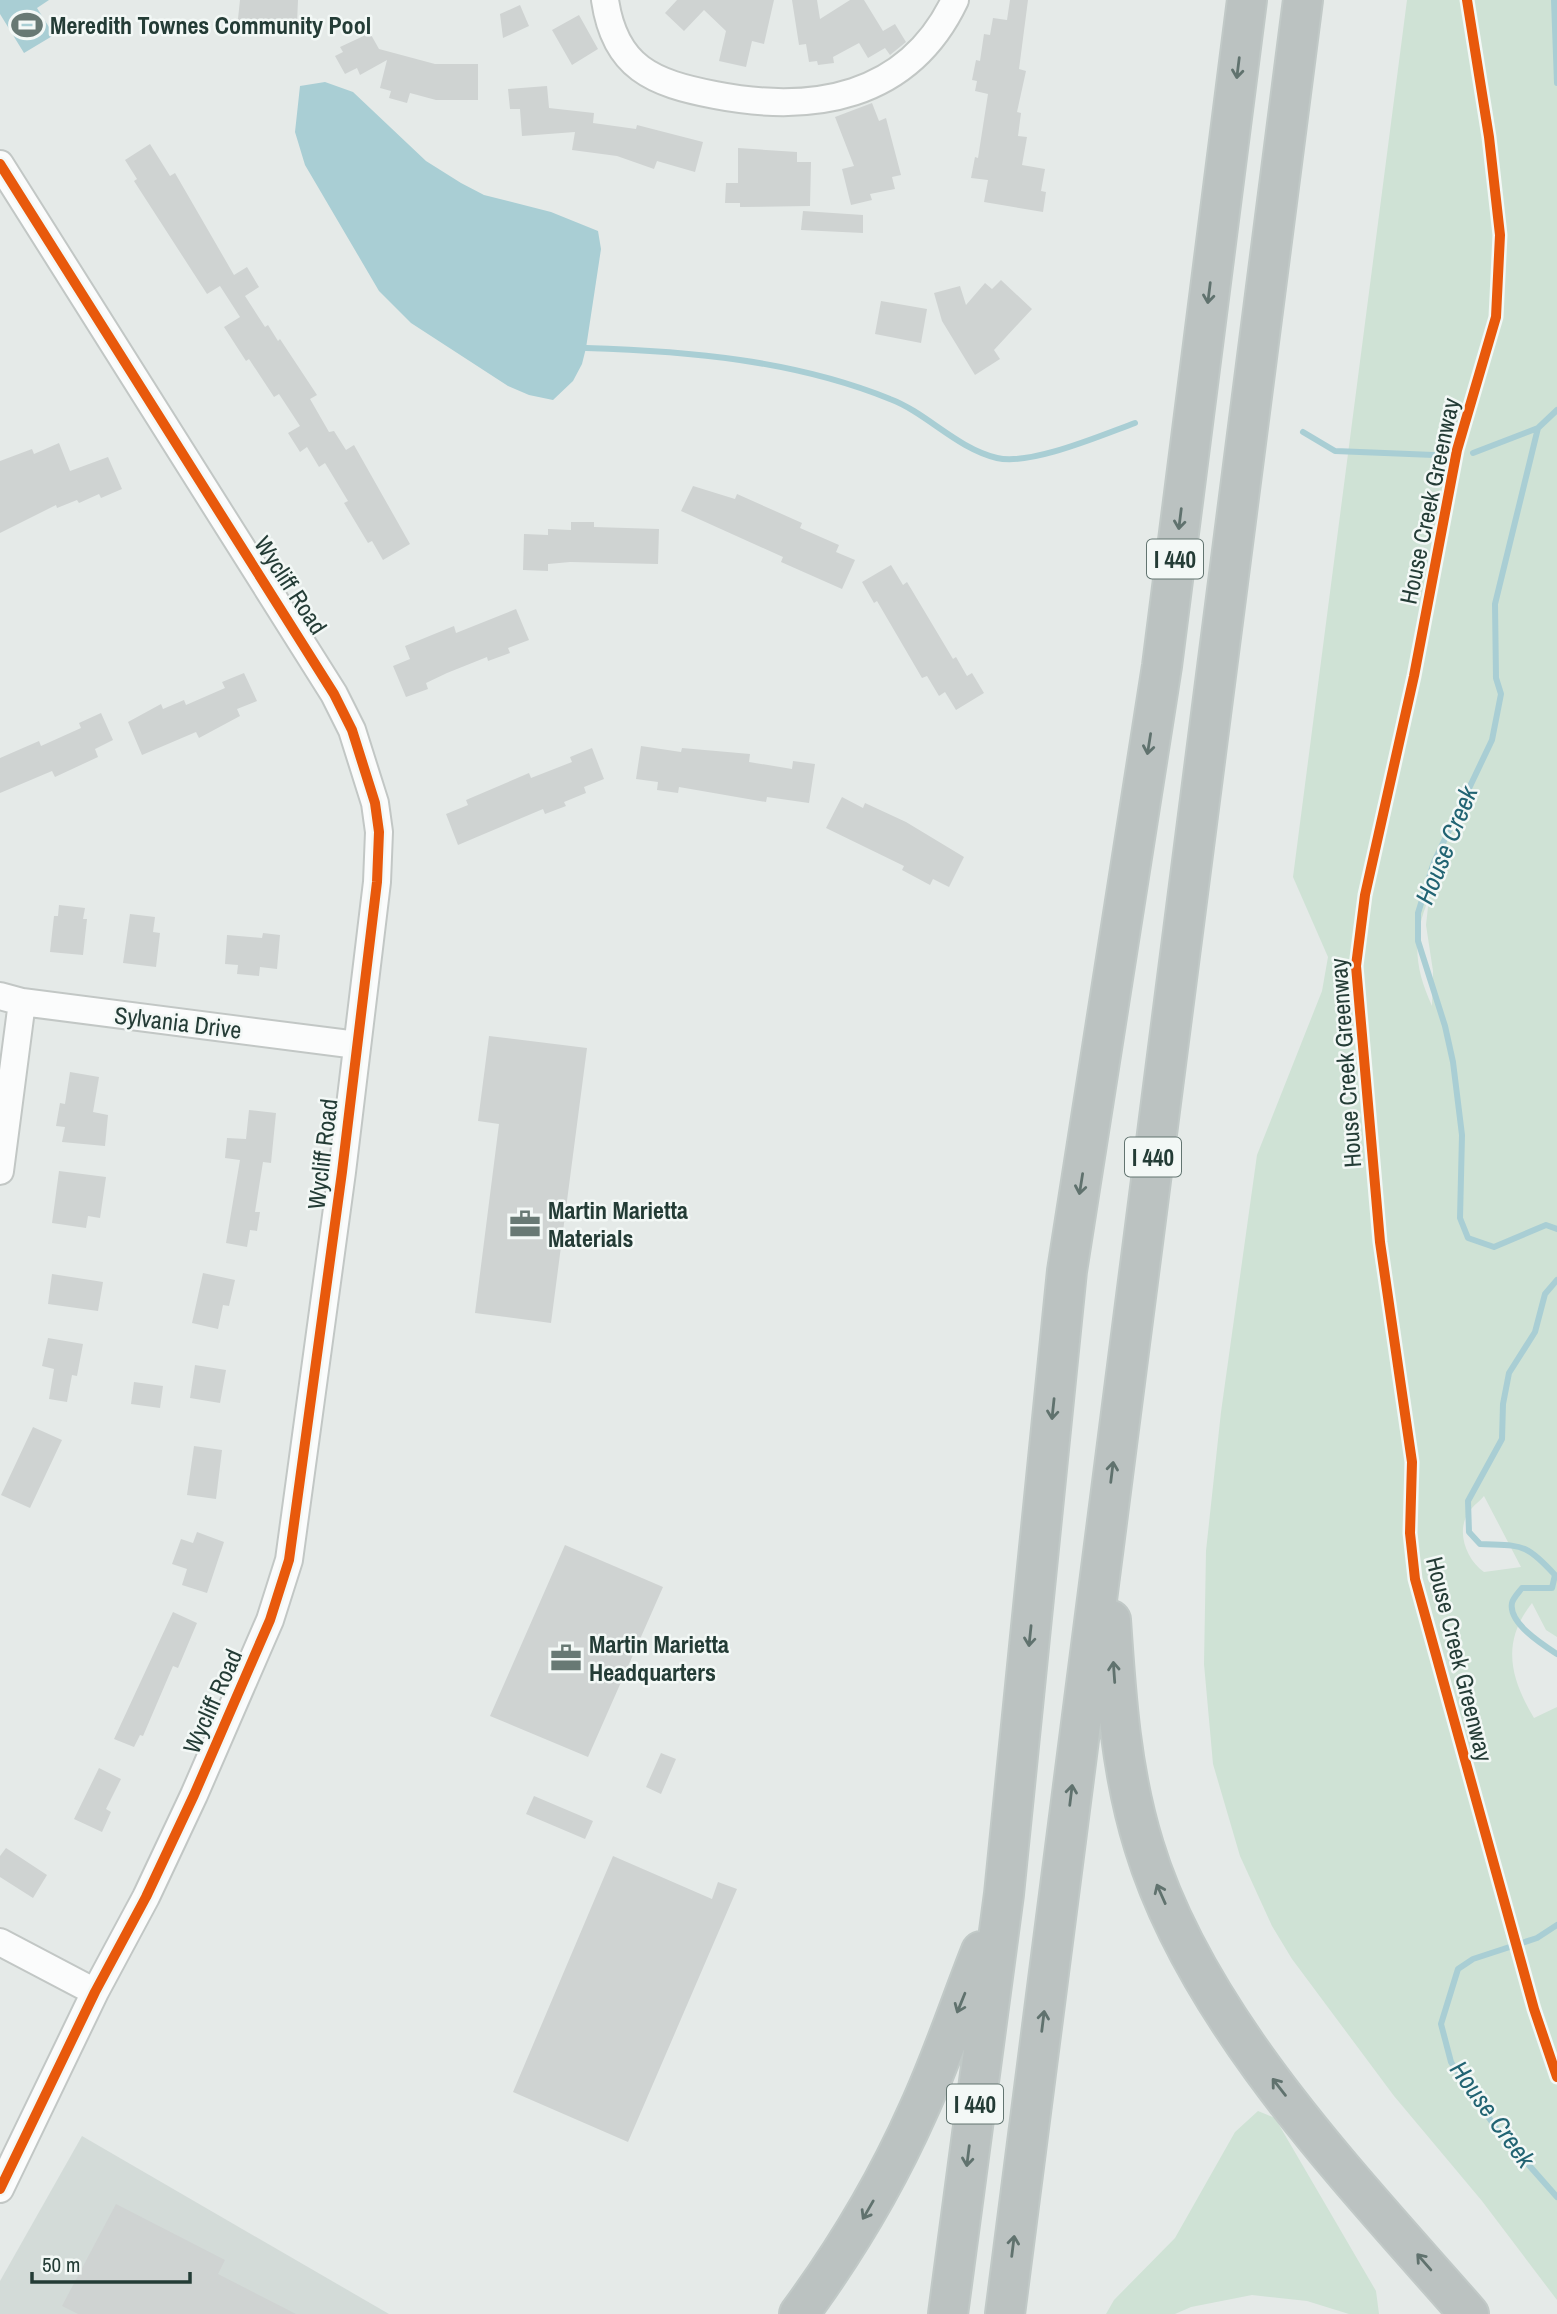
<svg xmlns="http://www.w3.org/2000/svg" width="1557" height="2314" font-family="'Archivo Narrow',sans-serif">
  <rect width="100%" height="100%" fill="#e5eae8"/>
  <path fill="#d3dbd8" d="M82,2136L389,2314H0V2281Z"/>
  <path fill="#cfe2d5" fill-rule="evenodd" d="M1407,0H1557V1637L1546,1630L1532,1603C1501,1642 1510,1678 1534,1718L1557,1707V2300L1482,2201L1394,2096L1292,1959L1272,1926L1240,1856L1213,1764L1204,1664L1206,1551L1221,1412L1257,1155L1322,991L1328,957L1293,877ZM1429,898L1426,925L1433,971L1432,1006C1414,966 1412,939 1429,898ZM1484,1496L1521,1567L1484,1572C1465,1559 1454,1527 1472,1508C1475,1504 1480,1501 1484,1496Z
    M1258,2111L1275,2118L1376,2291L1379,2314H1349L1307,2301L1252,2295L1191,2307L1175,2314H1106L1114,2300L1175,2238L1235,2132Z"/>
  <path fill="#a9ced4" d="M0,0H49L37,8L54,35L24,53L0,14Z
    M325,82L353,92L426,161L461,183L484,195L551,212L598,231L601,249L586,348L582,364L573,381L553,400L529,395L508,386L411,323L379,291L305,165L295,132L300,86Z"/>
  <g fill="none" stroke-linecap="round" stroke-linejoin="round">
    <path stroke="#a9ced4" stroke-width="6" d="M1554,0L1557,83
      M586,348C687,351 794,360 890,399C927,413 956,448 997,458C1030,466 1102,435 1135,423
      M1557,410L1538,428L1495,604L1496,678L1501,694L1492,740L1434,862L1418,913V941L1445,1026L1453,1062L1462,1135L1460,1218L1468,1238L1494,1247L1546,1225L1557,1229
      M1303,432L1335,451L1434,455
      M1473,453L1538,428
      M1557,1280L1545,1294L1535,1332L1509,1373L1503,1404L1502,1439L1468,1501L1469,1532L1480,1544C1522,1546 1525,1542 1555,1575L1552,1588H1522C1519,1592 1513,1598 1512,1603C1508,1623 1543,1645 1557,1654
      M1557,1925L1537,1938L1473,1959L1458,1969L1441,2024L1451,2062L1466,2086L1497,2129L1557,2197"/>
  </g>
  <path fill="#cfd3d2" d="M240,0H298L297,24L259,21L258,30L237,28Z
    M677,0H774L764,44L752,41L746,67L719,61L726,31L704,10L684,31L665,13Z
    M792,0H817L820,19L850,0H864L883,31L895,24L906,42L890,55L885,48L868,58L859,43L833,57L834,63L818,65L817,61L809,62L806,44L799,45Z
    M1010,0H1028L1019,69L1026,71L1017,112L1021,113L1018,136L1027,137L1022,165L1045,169L1041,191L1046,192L1043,212L984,202L988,180L971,178L975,157L978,158L988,94L975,91L977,81L972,80L976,60L980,61L984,34L990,35L993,18L1007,20Z
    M520,5L529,26L503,38L500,14Z
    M579,15L598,49L572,65L552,30Z
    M370,33L379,49L435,64H478V100H436L410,93L407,103L389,98L391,91L380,88L387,60L360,75L357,68L345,74L335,56L343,52L340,47Z
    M547,86L549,108L594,113L593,123L636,129L637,125L703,142L695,172L657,161L654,169L617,156L572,150L575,132L522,136L520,109H510L508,89Z
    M872,103L879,121L886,118L901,175L892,177L895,189L870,194L872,200L851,205L842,169L854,166L835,117Z
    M150,144L170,176L175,173L234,275L247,267L259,287L245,296L265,327L268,325L278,341L280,339L317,395L310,399L329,432L334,431L346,450L354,445L410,544L383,560L372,541L368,543L344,503L348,501L325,463L319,467L307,447L300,452L288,433L300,426L279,394L274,397L249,359L246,361L224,327L240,317L220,286L207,294L134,181L137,179L125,160Z
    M738,148L797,152V162H811L810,206L740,207V203H725L726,183H738Z
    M803,211L863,215V233L801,230Z
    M1001,280L1032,309L994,350L1000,359L975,375L942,321L934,293L960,286L966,305L985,283L992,289Z
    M881,301L927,309L921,343L875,334Z
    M59,443L70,471L108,457L122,489L101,498L99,494L79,503L77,500L57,508L56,505L0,533V461L32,449L34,454Z
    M693,486L735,499L737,494L802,523L800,528L839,545L836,552L855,560L842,589L781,562L783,557L681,511Z
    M571,522H594V527L659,529L658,564L570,562L548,564V571L523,570L524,534L548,535V529L571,530Z
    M891,565L903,585L907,582L953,659L956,657L967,676L972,673L984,693L956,710L945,692L939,696L927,676L922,678L877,601L874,603L862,582Z
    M516,609L529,640L508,648L510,653L488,661L487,657L447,673L426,683L428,689L406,697L393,666L410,659L405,646L454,626L456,633Z
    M244,673L257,701L237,709L240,716L199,738L196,732L142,755L128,722L161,704L163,709L184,700L186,705L225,688L222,682Z
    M101,713L113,740L95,749L98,757L55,777L52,771L0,793V758L39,741L41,746L81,728L79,723Z
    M641,746L681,752L682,748L750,754L749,762L792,769L793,761L815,764L809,803L767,797L766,802L679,787L678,793L657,790L658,782L636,779Z
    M592,748L604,779L584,787L586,793L564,802L566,806L545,814L543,809L458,845L446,814L468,805L466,800L529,773L531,778L572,762L570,757Z
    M842,797L863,808L865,803L906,822L964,857L949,887L933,879L930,885L902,870L904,866L826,828Z
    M59,905L85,908L83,919H87L83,955L50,952L54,916H58Z
    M130,914L155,917L153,932L160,933L156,967L123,963Z
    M263,933L280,935L277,969L260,967L259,976L237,974L238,965L225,964L227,935L262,938Z
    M489,1036L587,1048L551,1323L475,1313L499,1124L478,1121Z
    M70,1072L99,1077L93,1112L108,1115L105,1146L62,1142L65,1127L56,1126L60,1103L65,1104Z
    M249,1110L276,1113L271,1163L263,1162L255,1212H260L257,1231L250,1230L247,1247L226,1243L240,1160L225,1158L227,1138L246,1139Z
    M59,1171L106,1177L100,1218L88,1216L86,1228L52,1223Z
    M203,1273L235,1280L229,1306L223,1305L218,1329L192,1323Z
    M52,1274L103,1282L98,1311L48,1304Z
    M48,1338L83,1344L77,1376L72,1375L67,1402L49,1399L54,1369L42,1366Z
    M195,1365L226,1370L220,1403L190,1398Z
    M134,1382L163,1386L160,1408L131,1404Z
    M33,1427L62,1440L30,1508L1,1495Z
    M194,1446L222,1450L216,1499L187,1495Z
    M197,1532L224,1542L207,1593L182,1585L187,1569L172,1564L181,1539L193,1543Z
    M565,1545L663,1587L588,1757L490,1716Z
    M173,1612L197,1623L178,1668L173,1666L143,1736L140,1735L134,1747L114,1739Z
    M661,1753L676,1759L661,1794L646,1787Z
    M99,1768L121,1779L106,1809L111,1812L102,1832L74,1819Z
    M534,1796L593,1821L585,1839L526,1814Z
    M6,1848L47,1875L33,1898L0,1877V1856Z
    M613,1856L712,1899L718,1882L737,1889L628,2142L513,2092Z
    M116,2204L225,2260L218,2274L296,2314H78L62,2306Z"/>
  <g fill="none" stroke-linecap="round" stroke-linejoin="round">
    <defs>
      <path id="minor" d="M605,0C615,68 653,83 715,95C812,114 908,99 955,0
        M0,164L334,694L352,730L375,803L379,832L377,882L342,1172L289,1560L270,1620L194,1795L146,1897L95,1992L0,2189
        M0,996L22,1002L357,1045
        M0,1171L22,1002
        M0,1942L95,1992"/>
      <path id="highway" d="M1111,1620C1116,1696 1121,1772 1144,1846C1197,2020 1351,2179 1469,2314
        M799,2314C846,2250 886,2183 918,2111C942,2059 960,2004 981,1951
        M948,2314L1004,1894L1067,1271L1162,666L1247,0
        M1005,2314L1303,0"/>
    </defs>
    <use href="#minor" stroke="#c2c7c5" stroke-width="30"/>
    <use href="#highway" stroke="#c1c9c7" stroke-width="42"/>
    <use href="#minor" stroke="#fbfcfc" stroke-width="26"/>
    <use href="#highway" stroke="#bbc2c1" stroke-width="38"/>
    <defs>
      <path id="cycleway" d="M1467,0L1489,137L1500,235L1496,317L1457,450L1414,676L1365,895L1356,966L1380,1242L1412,1462L1410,1533L1415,1579L1534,2009L1557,2077
        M0,164L334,694L352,730L375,803L379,832L377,882L342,1172L289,1560L270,1620L194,1795L146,1897L95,1992L0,2189"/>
    </defs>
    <use href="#cycleway" stroke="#f3f8f6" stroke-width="15"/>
    <use href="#cycleway" stroke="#e8590c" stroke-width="10"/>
  </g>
  <defs><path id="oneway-shaft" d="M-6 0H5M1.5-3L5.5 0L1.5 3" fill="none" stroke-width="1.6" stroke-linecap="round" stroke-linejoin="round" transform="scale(1.75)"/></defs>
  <g stroke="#60726e">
    <use href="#oneway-shaft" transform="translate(1238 68) rotate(97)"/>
    <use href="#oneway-shaft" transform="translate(1209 293) rotate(97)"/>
    <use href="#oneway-shaft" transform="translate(1180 519) rotate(97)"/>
    <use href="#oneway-shaft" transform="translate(1149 744) rotate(99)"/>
    <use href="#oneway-shaft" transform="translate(1081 1184) rotate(99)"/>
    <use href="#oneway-shaft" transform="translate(1053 1409) rotate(96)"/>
    <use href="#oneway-shaft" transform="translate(1112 1472) rotate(-83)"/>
    <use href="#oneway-shaft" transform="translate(1030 1636) rotate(96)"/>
    <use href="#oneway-shaft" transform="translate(1114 1672) rotate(-94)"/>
    <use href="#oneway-shaft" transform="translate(1071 1795) rotate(-83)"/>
    <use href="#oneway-shaft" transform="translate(1161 1894) rotate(-114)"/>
    <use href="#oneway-shaft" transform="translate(961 2003) rotate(112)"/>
    <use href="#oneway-shaft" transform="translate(1043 2021) rotate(-83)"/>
    <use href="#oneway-shaft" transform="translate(1279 2087) rotate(-128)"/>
    <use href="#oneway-shaft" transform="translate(968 2156) rotate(97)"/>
    <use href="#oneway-shaft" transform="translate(868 2210) rotate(120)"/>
    <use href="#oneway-shaft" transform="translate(1013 2246) rotate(-83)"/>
    <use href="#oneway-shaft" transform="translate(1424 2262) rotate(-131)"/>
  </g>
  <defs>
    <symbol id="stadium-bare" viewBox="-9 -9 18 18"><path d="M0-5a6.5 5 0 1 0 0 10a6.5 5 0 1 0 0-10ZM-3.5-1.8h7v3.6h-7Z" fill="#687974" stroke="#f3f8f6" stroke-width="2.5" paint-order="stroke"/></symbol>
    <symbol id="office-bare" viewBox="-9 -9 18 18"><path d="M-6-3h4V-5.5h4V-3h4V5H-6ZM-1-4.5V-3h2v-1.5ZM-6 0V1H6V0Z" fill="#687974" stroke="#f3f8f6" stroke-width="2.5" paint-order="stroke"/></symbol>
  </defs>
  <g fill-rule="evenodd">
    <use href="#stadium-bare" x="5" y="3" width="44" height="44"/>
    <use href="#office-bare" x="503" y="1202" width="44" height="44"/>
    <use href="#office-bare" x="544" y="1636" width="44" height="44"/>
  </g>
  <g text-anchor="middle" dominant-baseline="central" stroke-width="5" stroke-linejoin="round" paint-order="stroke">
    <g fill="#f3f8f6" stroke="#627470" stroke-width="2">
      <rect x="1147" y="539.5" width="56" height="39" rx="5"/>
      <rect x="1125" y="1137.5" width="56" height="39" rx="5"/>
      <rect x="947" y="2084.5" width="56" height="39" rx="5"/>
    </g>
    <g font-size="23" font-weight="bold" fill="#243c36">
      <text x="1175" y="559">I 440</text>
      <text x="1153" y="1157">I 440</text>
      <text x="975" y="2104">I 440</text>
    </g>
    <g font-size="24" font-weight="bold" fill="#243c36" stroke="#f3f8f6" text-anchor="start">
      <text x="50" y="25">Meredith Townes Community Pool</text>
      <text x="548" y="1210">Martin Marietta<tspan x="548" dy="28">Materials</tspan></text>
      <text x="589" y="1644">Martin Marietta<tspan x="589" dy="28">Headquarters</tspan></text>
    </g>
    <g font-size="24" fill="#243c36" stroke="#f3f8f6">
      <text transform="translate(1429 501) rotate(-78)">House Creek Greenway</text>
      <text transform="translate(291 585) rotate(57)">Wycliff Road</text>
      <text transform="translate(178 1022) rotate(7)">Sylvania Drive</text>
      <text transform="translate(1345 1063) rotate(-94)">House Creek Greenway</text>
      <text transform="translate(322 1154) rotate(-83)">Wycliff Road</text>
      <text transform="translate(1460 1659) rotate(76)">House Creek Greenway</text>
      <text transform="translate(212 1701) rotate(-66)">Wycliff Road</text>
    </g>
    <g font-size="26" font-style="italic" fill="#226473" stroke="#f3f8f6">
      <text transform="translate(1446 845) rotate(-68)">House Creek</text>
      <text transform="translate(1493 2114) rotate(54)">House Creek</text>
    </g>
  </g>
  <path d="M32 2272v10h158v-10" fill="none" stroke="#243c36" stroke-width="3.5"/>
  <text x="42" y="2272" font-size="21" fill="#243c36" stroke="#f3f8f6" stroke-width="5" paint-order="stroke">50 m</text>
</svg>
